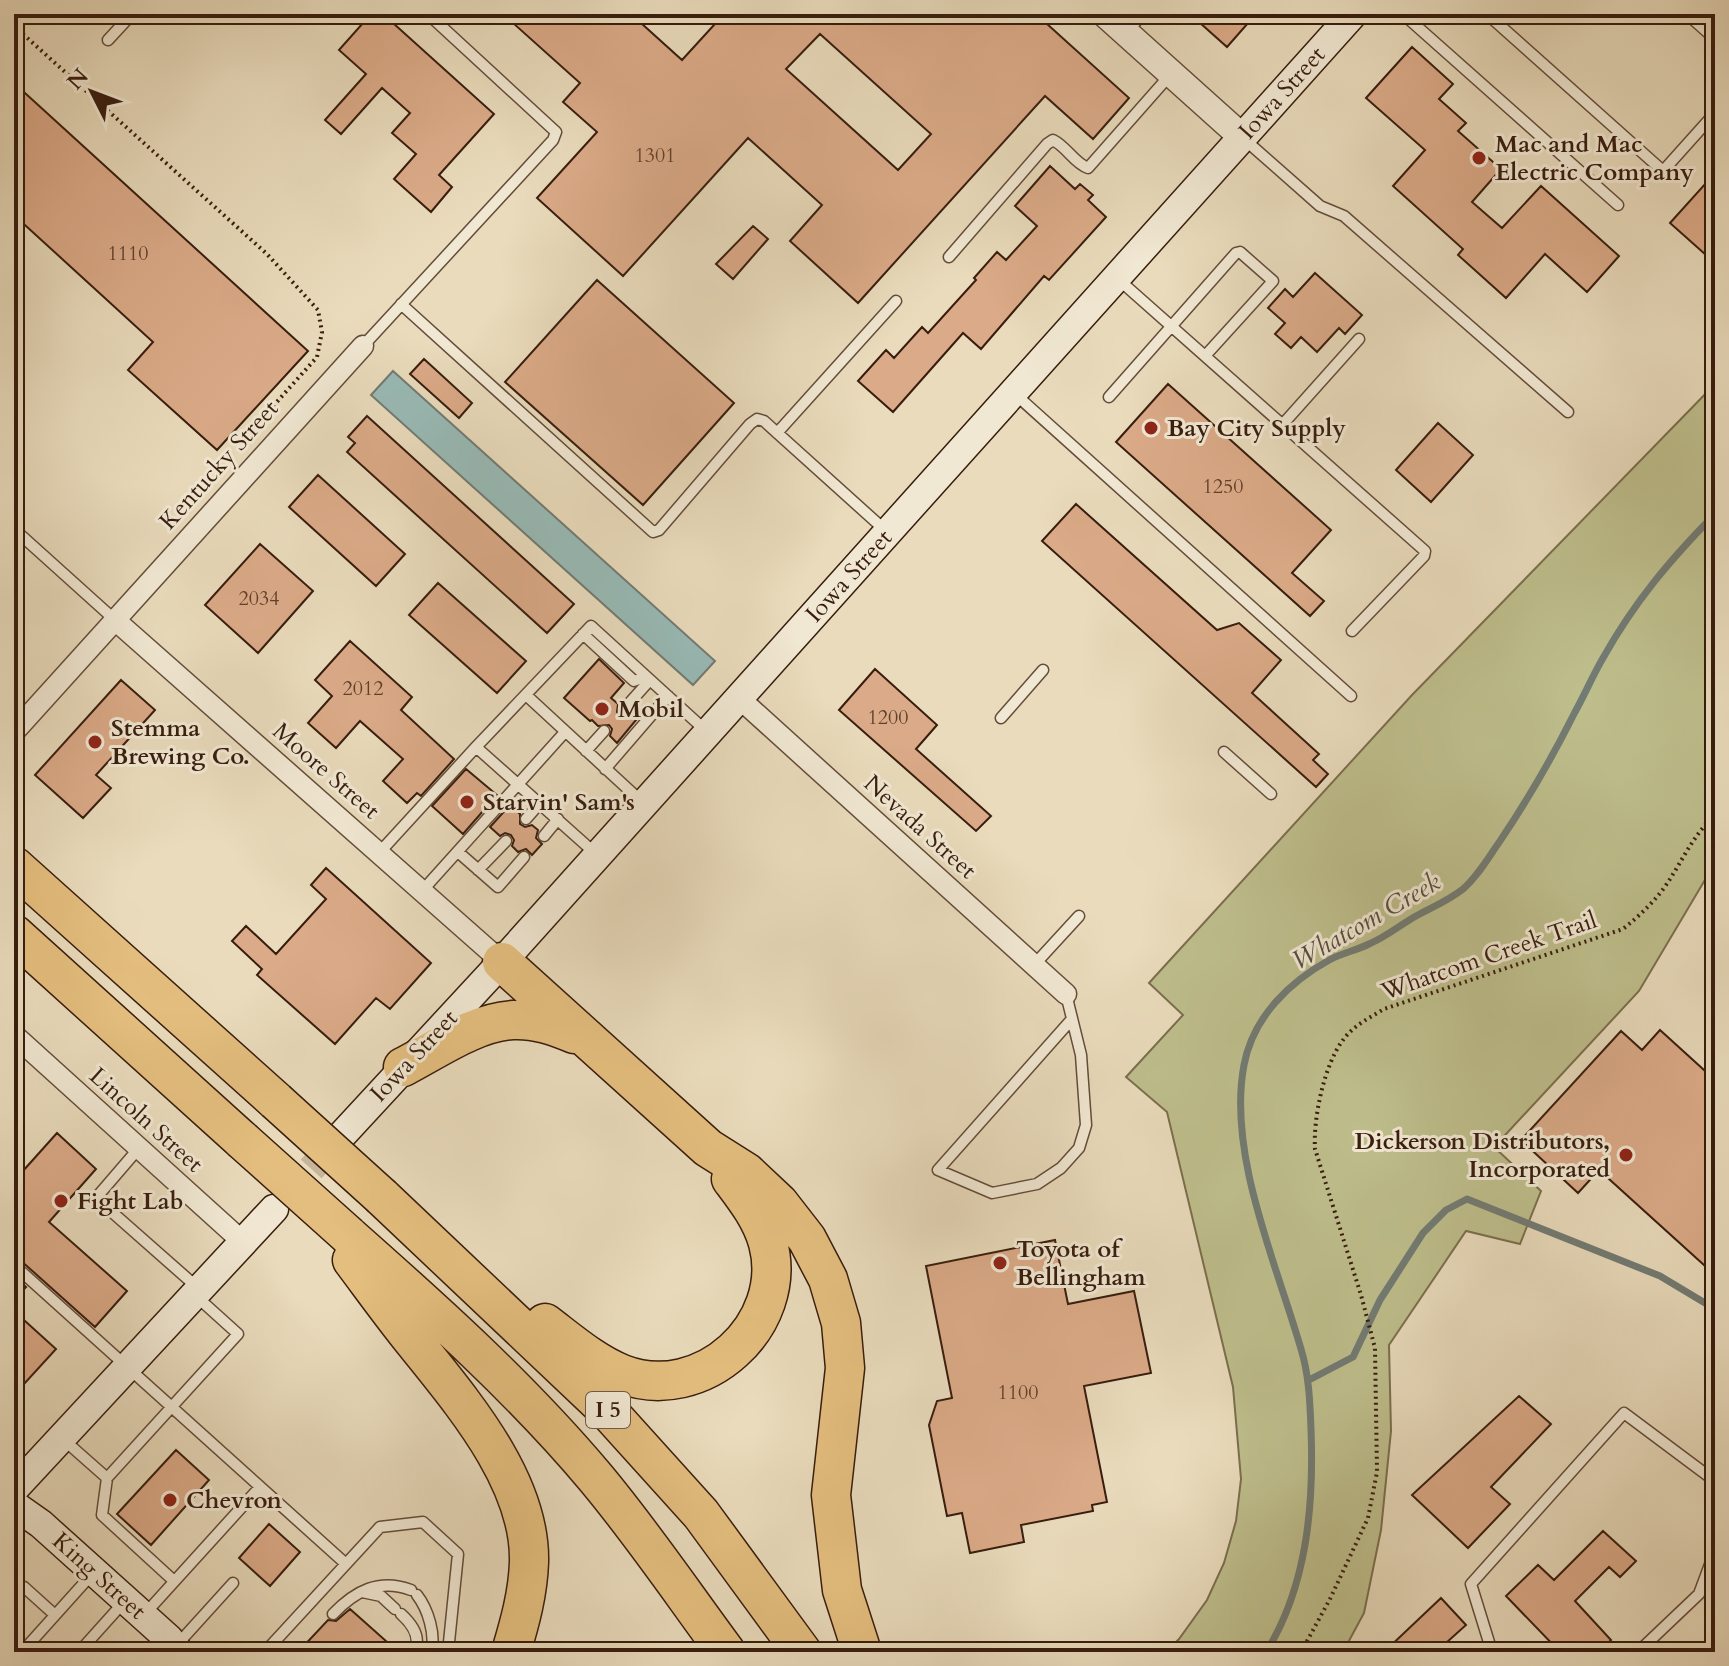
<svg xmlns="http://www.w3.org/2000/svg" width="1729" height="1666" font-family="Cardo,serif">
  <rect width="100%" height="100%" fill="#e9dbbc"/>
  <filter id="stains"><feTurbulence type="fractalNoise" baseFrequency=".0025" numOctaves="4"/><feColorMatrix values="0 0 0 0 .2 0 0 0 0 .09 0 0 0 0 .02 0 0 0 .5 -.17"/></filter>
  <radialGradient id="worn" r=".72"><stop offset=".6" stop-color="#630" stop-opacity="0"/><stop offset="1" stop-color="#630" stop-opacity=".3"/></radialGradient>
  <path fill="#bebe8c" stroke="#7b6e4d" stroke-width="2" d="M1715,384V863L1639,991L1494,1147L1541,1191L1520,1244L1466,1231L1389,1345L1391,1431L1381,1530L1364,1613L1343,1652H1166L1179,1639L1207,1600L1224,1563L1236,1521L1241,1479L1233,1387L1167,1112L1126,1077L1183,1015L1149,983L1412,695Z"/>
  <path fill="#98bab6" stroke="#727b73" stroke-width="2" d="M393,371L715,661L693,685L371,395Z"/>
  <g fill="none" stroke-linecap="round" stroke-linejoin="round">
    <path stroke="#727b73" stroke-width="7" d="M1309,1380L1353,1357L1380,1300L1423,1233L1446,1210L1467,1199L1660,1276L1715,1309
      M1266,1652C1307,1587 1314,1505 1311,1429C1310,1402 1309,1375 1301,1349C1277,1265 1227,1154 1244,1065C1253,1017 1289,982 1331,959C1343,953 1357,950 1369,944C1386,937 1400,925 1416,916C1432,907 1448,901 1463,889C1478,876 1488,858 1500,841C1527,801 1553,756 1575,712C1585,694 1593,675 1603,658C1635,601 1670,560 1715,514"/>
  </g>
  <path fill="#dbaa88" stroke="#381d0e" stroke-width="2" fill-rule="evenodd" d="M371,14H383L494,114L439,175L452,187L431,212L394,179L416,154L392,133L410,113L382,88L341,134L325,120L366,74L339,50Z
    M503,14H631L682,60L724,14H1036L1129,98L1093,139L1045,96L858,303L790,241L822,205L748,138L623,276L537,198L597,132L563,102L580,83ZM820,34L931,134L898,170L786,69Z
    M1190,14H1256L1227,47Z
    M1412,47L1453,84L1439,99L1466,123L1458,131L1501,169L1472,202L1502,228L1541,186L1619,256L1587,292L1545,254L1506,298L1458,255L1463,249L1393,186L1425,150L1366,98Z
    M14,83L308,351L217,450L128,370L153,342L14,215Z
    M1050,166L1075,189L1080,184L1093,195L1088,200L1106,217L1049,280L1044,276L981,349L963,333L893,412L858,381L886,350L894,358L922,327L928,333L976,280L974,278L997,252L1006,260L1037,226L1015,206Z
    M1715,173V263L1670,223Z
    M753,226L768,239L733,279L716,264Z
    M1315,273L1362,315L1345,334L1339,328L1317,352L1301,337L1291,348L1275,334L1285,323L1268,308L1285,289L1293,297Z
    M597,280L734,403L643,505L505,382Z
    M424,359L472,403L459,418L410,374Z
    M1168,384L1331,530L1292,573L1324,601L1310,616L1116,442Z
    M367,416L574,604L547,633L347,452L355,443L348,437Z
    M1438,423L1473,455L1431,502L1396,470Z
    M318,475L405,554L376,586L289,507Z
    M1076,504L1217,630L1239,623L1281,660L1252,693L1319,754L1313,760L1328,774L1316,787L1042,541Z
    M260,544L313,591L258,653L205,605Z
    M438,583L526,661L497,693L409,615Z
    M350,641L412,697L401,710L454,759L421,796L417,793L407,803L383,781L403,759L360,721L336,748L308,723L332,696L315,680Z
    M599,659L624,683L611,698L618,704L617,712L623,717L630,714L636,720L617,743L610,736L612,729L609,725L598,726L592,720L590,721L564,698Z
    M875,669L937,725L916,749L991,816L976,831L839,710Z
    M121,680L155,710L96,775L111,788L83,818L35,775Z
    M466,769L497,795L463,834L432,806Z
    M510,805L520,814V824L525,827L532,825L538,830L536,838L542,844L532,855L526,849L518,852L512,846L514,840L511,835L505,833L500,836L490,827Z
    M326,868L431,963L390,1009L376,998L335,1044L257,975L262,969L232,941L246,926L276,954L326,899L311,885Z
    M1660,1030L1715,1080V1275L1599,1170L1578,1193L1521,1140L1621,1031L1642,1050Z
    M57,1133L96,1169L49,1222L127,1291L95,1327L19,1259L14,1257V1181Z
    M1055,1240L1068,1304L1134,1291L1151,1373L1084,1386L1107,1502L1092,1505L1093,1511L1021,1525L1024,1542L970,1553L962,1513L947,1516L929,1425L937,1401L952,1398L926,1266Z
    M14,1276L26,1287L14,1300Z
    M14,1311L56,1349L14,1395Z
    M1519,1396L1551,1424L1491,1487L1510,1504L1468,1548L1412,1495Z
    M176,1450L209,1480L151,1545L117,1514Z
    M269,1524L300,1552L270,1586L239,1558Z
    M1603,1531L1636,1561L1620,1577L1609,1567L1575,1601L1611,1640L1600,1652H1560L1506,1596L1538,1565L1554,1580Z
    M1441,1598L1466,1625L1436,1652H1384Z
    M350,1609L386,1641L376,1652H298L328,1620L336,1621Z"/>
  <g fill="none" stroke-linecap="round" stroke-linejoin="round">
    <path stroke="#c6b599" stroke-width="28" stroke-dasharray="28 14" stroke-linecap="butt" d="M283,1200L341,1136"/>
    <defs>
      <path id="service" d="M1403,14L1618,205
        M1487,14L1663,171L1715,113
        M1687,14L1715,39
        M1127,31L1143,14
        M108,40L132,14
        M1244,139L1320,206L1344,216L1568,412
        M949,257L1047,144L1053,140C1067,147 1074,163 1088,168L1170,75
        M1118,279L1425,551L1424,556L1352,631
        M401,304L653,532L659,530L750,424L757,419L764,421L886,531
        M363,346L553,140L556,132L428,14
        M1015,394L1351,696
        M1109,397L1236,253L1240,252L1273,281L1205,356
        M1283,424L1359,339
        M777,433L896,301
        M14,529L115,620
        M583,634L634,681L646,676
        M526,695L642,802
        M624,709L650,680
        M1001,718L1043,670
        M476,747L591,626L705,730
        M586,751L604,731
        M1224,752L1271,794
        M605,769L668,696
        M526,819L540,803
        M544,836L558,819
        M458,852L498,887L524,857
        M379,853L476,747L596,854
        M478,870L506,841
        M422,891L565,732
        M1034,965L1079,916
        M1066,994L1081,1055L1086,1125L1079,1148L1061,1168L1037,1184L992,1193L938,1170L1072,1019
        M139,1148L96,1198L198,1288
        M14,1265L346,1564
        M64,1440L107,1478
        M174,1581L102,1515L107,1478L238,1334L197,1297
        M14,1584L24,1587L55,1615
        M362,1592L381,1596L395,1609
        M417,1595C428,1609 436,1635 431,1652
        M333,1614C355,1591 379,1578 411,1590
        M401,1614C412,1624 422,1637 414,1652
        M143,1616L260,1487
        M175,1647L233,1583
        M22,1652L93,1573
        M79,1652L123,1603
        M150,1652L164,1636
        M265,1652L380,1527L423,1522L458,1554L448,1652
        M1492,1652L1471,1584L1624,1413L1715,1481
        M1638,1652L1699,1594L1715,1551"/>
      <path id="minor" d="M115,620L502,962
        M739,698L1066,994
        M14,732L363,346
        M14,1035L244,1243"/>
      <path id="tertiary" d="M1105,14L1242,137"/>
      <path id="secondary" d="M342,1135L502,962L1353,14
        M14,1489L274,1209
        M14,1505L41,1524L169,1639L179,1652"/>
      <path id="motorway" d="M14,866L276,1101
        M14,934L242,1140
        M502,962L708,1148L746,1172L779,1203L807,1239L828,1279L841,1323L845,1368L831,1495L842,1590L862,1652
        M403,1067C436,1050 475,1022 513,1020C533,1019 556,1026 574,1034
        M382,1197L608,1411L701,1514L802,1652
        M348,1235C434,1311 521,1389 595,1477C642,1533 683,1594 726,1652
        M352,1260C373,1288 393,1316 415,1343C462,1402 531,1481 529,1562C528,1593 520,1622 511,1652
        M545,1323C569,1341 594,1363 622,1374C702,1405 790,1325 768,1243C761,1218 746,1199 731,1179"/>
    </defs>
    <use href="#service" stroke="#644c3a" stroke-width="13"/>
    <use href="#minor" stroke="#644c3a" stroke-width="23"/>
    <use href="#tertiary" stroke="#644c3a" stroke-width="29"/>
    <use href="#secondary" stroke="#381d0e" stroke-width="31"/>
    <use href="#motorway" stroke="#381d0e" stroke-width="41"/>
    <path stroke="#381d0e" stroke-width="4" stroke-dasharray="2 4" stroke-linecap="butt" d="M14,26L267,254L318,310L322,332L317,357L267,413L260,425
      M1301,1652L1330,1599L1368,1518L1377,1472L1375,1348L1361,1295L1315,1149C1313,1119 1324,1065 1343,1040C1353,1026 1369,1018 1384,1009L1623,929C1639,916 1652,904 1664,888C1681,864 1692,836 1715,815"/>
    <use href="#service" stroke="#f1e8d3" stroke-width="10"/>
    <use href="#minor" stroke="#f1e8d3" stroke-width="20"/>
    <use href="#tertiary" stroke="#f1e8d3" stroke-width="26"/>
    <use href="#secondary" stroke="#f1e8d3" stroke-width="28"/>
    <use href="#motorway" stroke="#e4be7e" stroke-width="38"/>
    <defs>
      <path id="motorway-bridge" d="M276,1101L382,1197
        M242,1140L348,1235"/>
    </defs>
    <use href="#motorway-bridge" stroke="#381d0e" stroke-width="41" stroke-linecap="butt"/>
    <use href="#motorway-bridge" stroke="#e4be7e" stroke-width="38"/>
  </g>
  <g fill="#8f2418" stroke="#f1e8d3" stroke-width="3">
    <circle cx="1479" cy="158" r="8"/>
    <circle cx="1151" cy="428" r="8"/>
    <circle cx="602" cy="709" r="8"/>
    <circle cx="95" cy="742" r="8"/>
    <circle cx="467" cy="802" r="8"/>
    <circle cx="1626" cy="1155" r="8"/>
    <circle cx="61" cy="1201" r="8"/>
    <circle cx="1000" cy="1263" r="8"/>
    <circle cx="170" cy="1500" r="8"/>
  </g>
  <g text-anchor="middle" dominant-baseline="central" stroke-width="6" stroke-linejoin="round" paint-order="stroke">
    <g font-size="20" fill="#61402c">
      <text x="655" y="155">1301</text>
      <text x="128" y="253">1110</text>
      <text x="1223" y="486">1250</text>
      <text x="259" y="598">2034</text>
      <text x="363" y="688">2012</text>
      <text x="888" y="717">1200</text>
      <text x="1018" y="1392">1100</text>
    </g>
    <rect fill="#f1e8d3" stroke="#705a49" stroke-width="2" x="586" y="1392" width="44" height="36" rx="6"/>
    <g font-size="22" font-weight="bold" fill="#381d0e">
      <text x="608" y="1410">I 5</text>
    </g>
    <g font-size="24" fill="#381d0e" stroke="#f1e8d3">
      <text transform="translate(1282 93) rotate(-48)">Iowa Street</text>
      <text transform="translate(219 465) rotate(-48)">Kentucky Street</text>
      <text transform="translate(849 576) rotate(-48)">Iowa Street</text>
      <text transform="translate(326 771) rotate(41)">Moore Street</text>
      <text transform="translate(920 827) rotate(42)">Nevada Street</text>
      <text transform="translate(1489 956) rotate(-19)">Whatcom Creek Trail</text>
      <text transform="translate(414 1056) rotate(-47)">Iowa Street</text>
      <text transform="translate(146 1120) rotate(42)">Lincoln Street</text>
      <text transform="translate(99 1576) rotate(42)">King Street</text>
    </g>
    <g font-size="24" font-weight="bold" fill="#381d0e" stroke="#f1e8d3" text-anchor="start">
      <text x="1495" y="144">Mac and Mac<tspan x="1495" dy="28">Electric Company</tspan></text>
      <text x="1167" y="428">Bay City Supply</text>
      <text x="618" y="709">Mobil</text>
      <text x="111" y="728">Stemma<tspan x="111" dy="28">Brewing Co.</tspan></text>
      <text x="483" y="802">Starvin' Sam's</text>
      <text x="1610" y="1141" text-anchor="end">Dickerson Distributors,<tspan x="1610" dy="28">Incorporated</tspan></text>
      <text x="77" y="1201">Fight Lab</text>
      <text x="1016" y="1249">Toyota of<tspan x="1016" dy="28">Bellingham</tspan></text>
      <text x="186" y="1500">Chevron</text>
    </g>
    <g font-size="26" font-style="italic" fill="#554c40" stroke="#f1e8d3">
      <text transform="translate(1366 921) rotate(-30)">Whatcom Creek</text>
    </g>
  </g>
  <rect width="1729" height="1666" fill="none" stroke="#e9dbbc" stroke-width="48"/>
  <rect x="16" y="16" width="1697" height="1634" fill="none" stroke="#381d0e" stroke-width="4"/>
  <rect x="24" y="24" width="1681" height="1618" fill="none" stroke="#381d0e" stroke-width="2"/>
  <g transform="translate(92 92) rotate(312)" stroke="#f1e8d3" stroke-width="6" paint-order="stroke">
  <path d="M0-6L14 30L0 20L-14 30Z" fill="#381d0e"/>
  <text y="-12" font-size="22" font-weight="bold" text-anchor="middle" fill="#381d0e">N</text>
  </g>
  <rect width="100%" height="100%" filter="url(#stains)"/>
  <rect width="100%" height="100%" fill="url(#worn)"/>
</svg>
